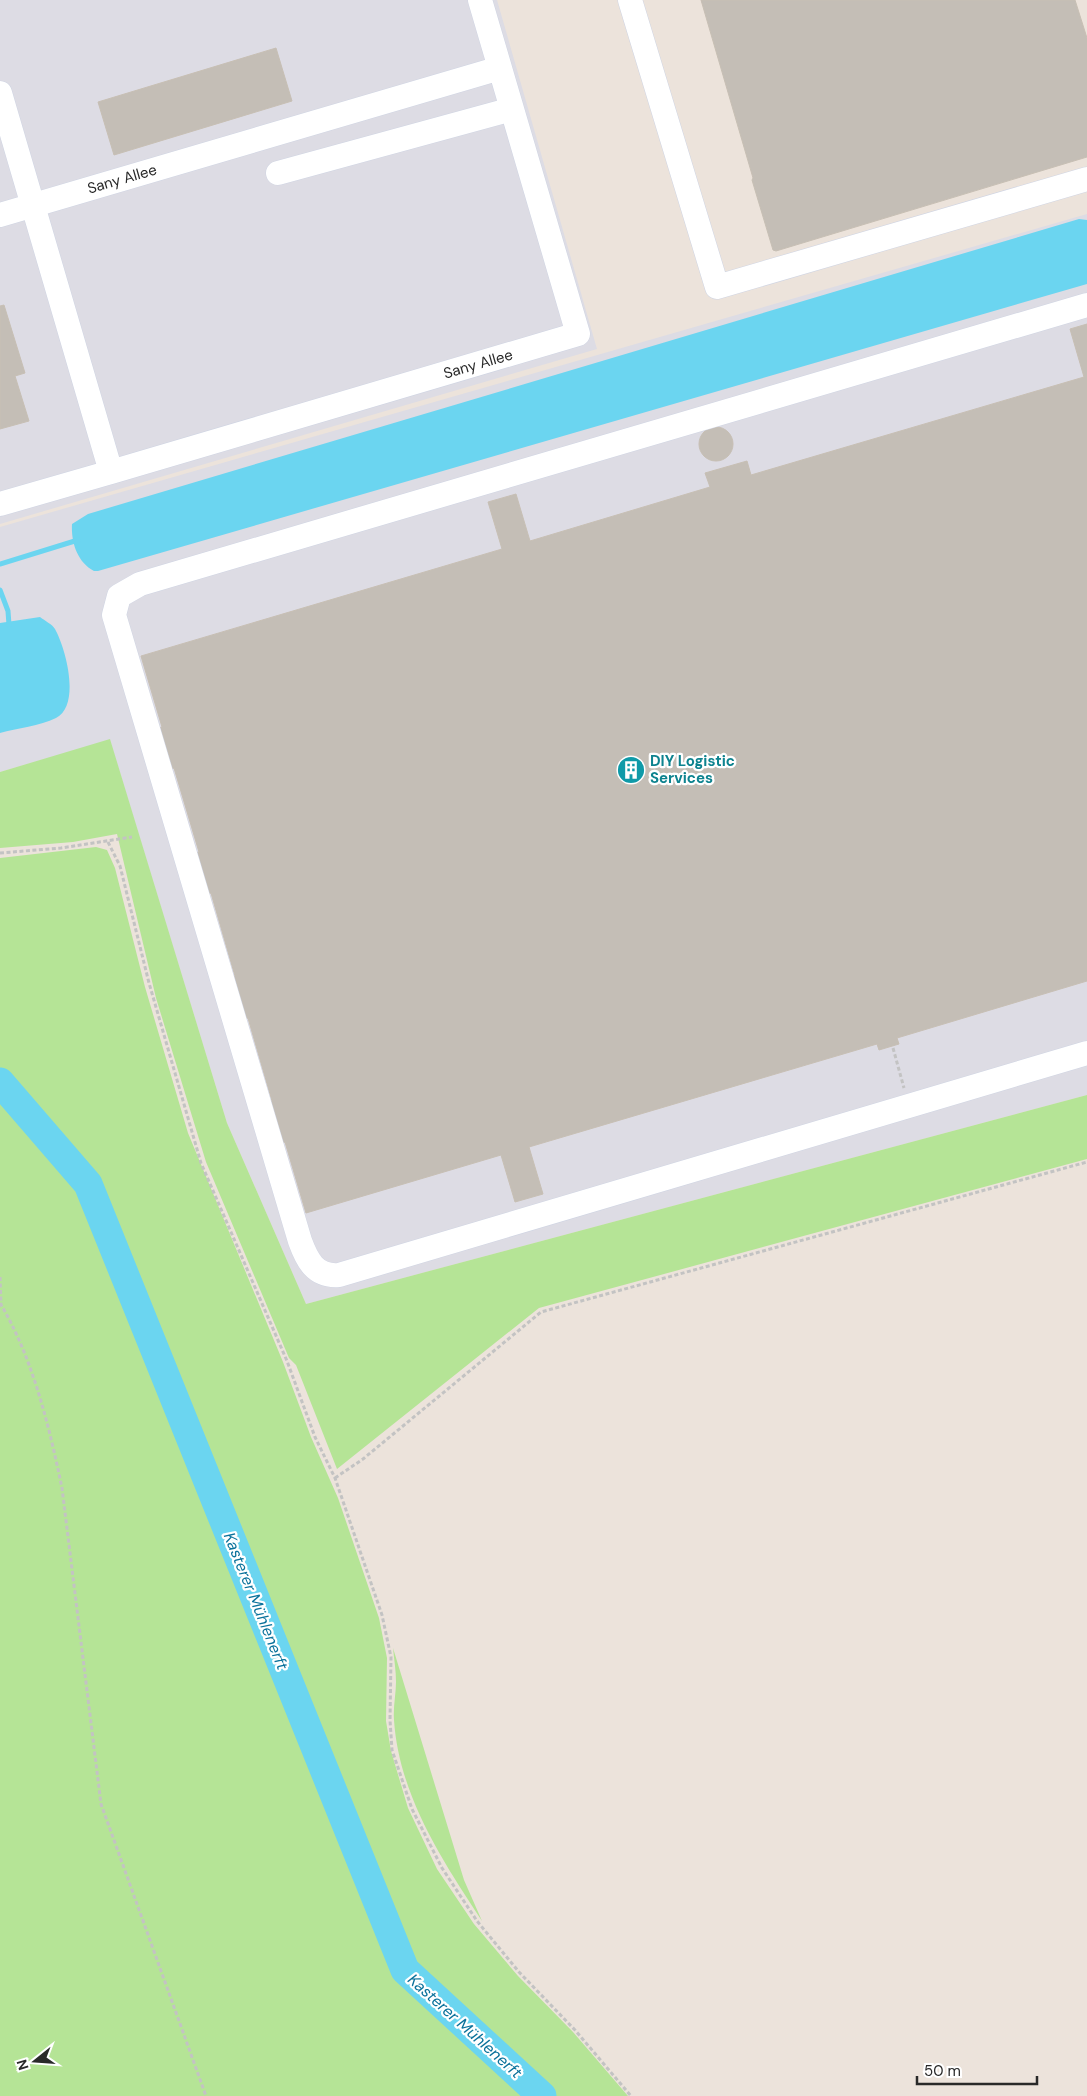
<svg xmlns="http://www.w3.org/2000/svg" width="1087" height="2096" font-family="'DM Sans',sans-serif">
  <rect width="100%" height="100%" fill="#ece3db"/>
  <path fill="#dddce4" d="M0,0H497L597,349L0,524Z
    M1087,214V1095L306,1304L227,1123L110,740L0,772V527Z"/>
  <path fill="#b5e496" d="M110,739L227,1123L306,1304L1087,1095V1159L539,1308L337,1469L296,1365L289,1358L206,1162L156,998L117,834L73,842L0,848V772Z
    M96,847L107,850L115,868L145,987L188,1133L283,1362L311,1437L338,1498L379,1618L387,1658L386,1721L391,1751L408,1808L437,1869L474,1924L518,1976L573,2032L628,2096H545L406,1968L90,1181L0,1075V858Z
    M0,1091L83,1186L403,1972L540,2096H0Z
    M393,1648L464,1880L482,1921C442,1860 399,1795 394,1720C393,1707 396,1694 396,1682C396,1670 394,1659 393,1648Z"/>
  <path fill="#6bd5f0" d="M1079,219L1087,220V284L98,571H94C77,562 71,542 72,524L88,514Z
    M40,617C45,621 52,624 55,629C66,649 81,705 56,718C40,726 17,728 0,733V623Z"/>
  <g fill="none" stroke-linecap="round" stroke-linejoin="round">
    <path stroke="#6bd5f0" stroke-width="5" d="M0,564L78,540
      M0,590L8,611L9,625"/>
    <path stroke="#6bd5f0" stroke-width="29" d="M0,1082L88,1184L405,1970L542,2096"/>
  </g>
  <path fill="#c4beb6" stroke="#c7bfb4" d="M701,0H1075L1087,38V157L776,251L773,250L752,180L753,178Z
    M276,48L292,101L114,155L98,102Z
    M4,305L25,373L15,376L29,421L0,429V306Z
    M1087,324V981L897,1038L899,1044L879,1050L877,1044L529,1147L543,1194L515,1202L501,1155L306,1213L285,1142L277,1145L265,1103L272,1101L248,1018L240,1020L228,979L235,976L211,893L203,896L191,854L199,852L174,768L166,771L153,730L162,727L141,656L502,549L488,502L516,494L530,541L710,487L705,473L747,461L751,475L1084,377L1070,329Z
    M699 444a17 17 0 1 1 34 0a17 17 0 1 1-34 0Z"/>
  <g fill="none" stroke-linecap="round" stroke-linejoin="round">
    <defs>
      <path id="minor" d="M630,0L717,287L1087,179
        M0,93L111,472L0,504
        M278,173L512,109
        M0,215L500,68
        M1087,305L140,584L119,596L114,615L300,1241C307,1260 315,1277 339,1275L1087,1053
        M111,472L578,334L480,0"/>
    </defs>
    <use href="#minor" stroke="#d0d5e3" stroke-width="25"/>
    <path stroke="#c3c3c3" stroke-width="3" stroke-dasharray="4 2.5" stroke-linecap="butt" d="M108,842L120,866L149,983L201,1163L287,1361L315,1437L335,1478L382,1615L391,1657L390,1720L392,1750L412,1809L442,1868L477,1921L519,1972L575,2030L631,2096
      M0,853L61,848L132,837
      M893,1048L904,1088
      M0,1277L1,1304
      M0,1303C33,1358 49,1426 62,1488L101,1804L206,2096
      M335,1478L363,1459L541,1312L1087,1162"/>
    <use href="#minor" stroke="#fff" stroke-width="24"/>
  </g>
  <defs>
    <symbol id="building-disc" viewBox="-11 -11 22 22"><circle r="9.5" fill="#0f9aa8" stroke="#fff"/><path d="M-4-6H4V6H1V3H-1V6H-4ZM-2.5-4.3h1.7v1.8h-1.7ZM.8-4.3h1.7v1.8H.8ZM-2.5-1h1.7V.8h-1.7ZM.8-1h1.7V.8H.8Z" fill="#fff"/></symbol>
  </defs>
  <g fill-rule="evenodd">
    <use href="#building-disc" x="615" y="754" width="32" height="32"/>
  </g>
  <g text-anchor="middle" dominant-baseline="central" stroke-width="4.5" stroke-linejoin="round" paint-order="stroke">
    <g font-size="15" fill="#292929" stroke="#fff">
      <text transform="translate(122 179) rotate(-16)">Sany Allee</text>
      <text transform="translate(478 364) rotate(-16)">Sany Allee</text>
    </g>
    <g font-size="15" font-weight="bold" fill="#0d838f" stroke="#fff" text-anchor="start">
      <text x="650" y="761">DIY Logistic<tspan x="650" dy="17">Services</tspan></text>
    </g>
    <g font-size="16" font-style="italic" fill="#0b729b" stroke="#fff">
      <text transform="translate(256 1601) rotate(68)">Kasterer Mühlenerft</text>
      <text transform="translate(465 2026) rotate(42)">Kasterer Mühlenerft</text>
    </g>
  </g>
  <g transform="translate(35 2061) rotate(253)" stroke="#ffffff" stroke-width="4" paint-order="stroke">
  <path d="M0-4L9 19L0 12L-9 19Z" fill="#292929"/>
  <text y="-8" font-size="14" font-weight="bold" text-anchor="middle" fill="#292929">N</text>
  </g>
  <path d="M917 2076v8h120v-8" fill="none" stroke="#292929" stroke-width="2.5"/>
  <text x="924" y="2076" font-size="15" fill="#292929" stroke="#ffffff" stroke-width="4" paint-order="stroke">50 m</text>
</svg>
